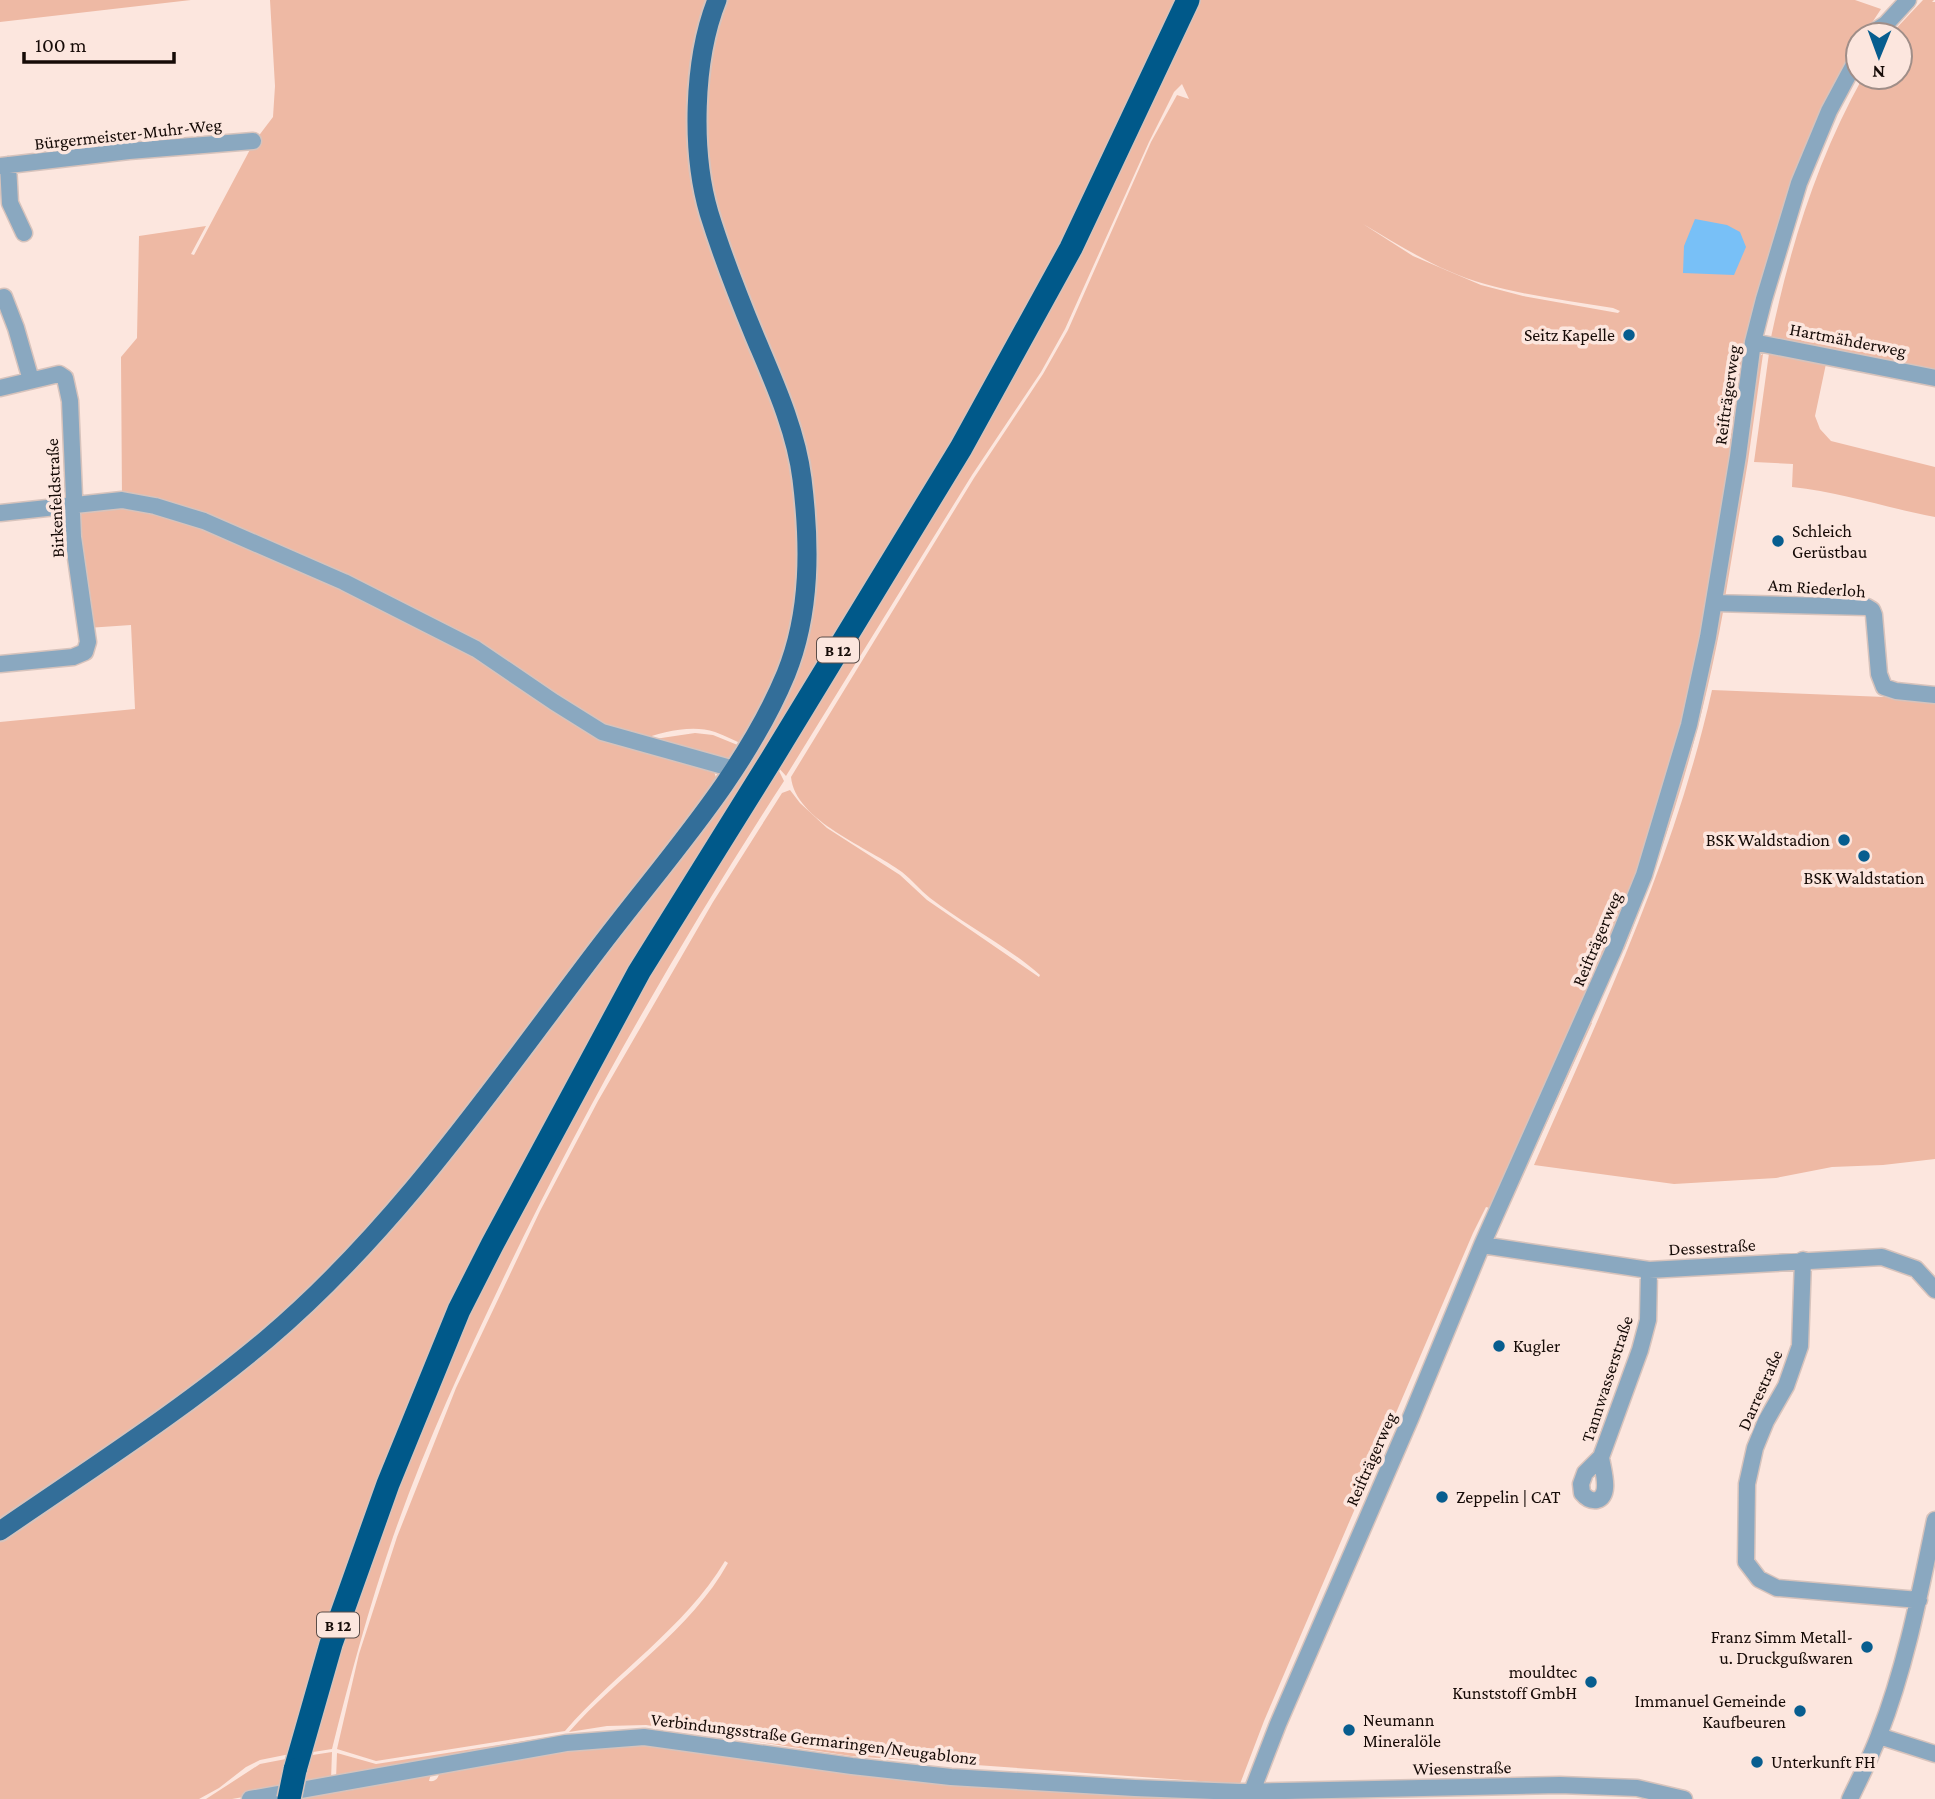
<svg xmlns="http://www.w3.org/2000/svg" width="1935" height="1799" font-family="'Crimson Pro',serif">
  <rect width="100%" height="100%" fill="#fce6de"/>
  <path fill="#eeb9a4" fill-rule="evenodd" d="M0,0H191L0,22Z
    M270,0H1176L1114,143L1062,247L955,444L819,661L597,1029L534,1144L484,1243L417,1391L380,1481L325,1643L295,1753L260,1760L246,1767L219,1788L199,1799H0V1537C100,1467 205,1403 295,1320C361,1260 416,1191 472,1121C527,1052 581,981 634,910C681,849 736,791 770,722C799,663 814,601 813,535L805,532C803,547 804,565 802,581C795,640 776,694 746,746C736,741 726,736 715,732C692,724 662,732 639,740L637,744L712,766L718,783L462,1120L372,1232L263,1336L120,1444L0,1525V722L135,709L131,625L87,628L73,537V504L122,500L121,357L137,338L139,236L206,226L191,254L194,255L254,142L273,117L275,86Z
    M1198,0H1855L1881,9L1864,35H1858V44L1816,121L1790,188L1733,455L1702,634L1684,724L1638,874L1493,1209L1486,1207L1473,1233L1264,1721L1240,1784L851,1756L646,1725L607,1726L569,1732C619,1675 691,1630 728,1563L725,1561C684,1629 616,1672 565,1731L376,1761L337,1749L359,1654L397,1537L456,1388L540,1211L598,1101L713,902L782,793L790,790L800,803L827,828L900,875L927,900L1039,977L1040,975C1007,946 965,925 930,898C920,890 912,880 902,872C870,848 795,821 791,777L974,478L1043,374L1068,330L1151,142L1177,95L1189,99L1182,84L1174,92L1149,142L1065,329L1041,372L972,475L786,776L777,766ZM1363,224C1402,247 1441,272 1485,284C1527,296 1570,301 1613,308L1620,311L1618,313L1523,296L1481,285L1413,256Z
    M1923,0H1934L1932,2H1935V375L1770,342C1790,247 1816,162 1863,77H1900V35H1890Z
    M1770,346L1827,359L1815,416L1820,429L1831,441L1935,467V517C1887,508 1841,492 1792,487L1793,464L1754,462Z
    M1763,354L1748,461L1725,598H1721L1757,357Z
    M1719,611L1723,612C1702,729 1668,840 1624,950L1620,948Z
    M1712,690L1935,699V1159L1883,1165L1832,1167L1776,1178L1674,1184L1534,1165C1602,1010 1675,856 1712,690Z
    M695,733L713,735L740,746L735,760L704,756L648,740Z
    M775,768L779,771L784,781C680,941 585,1107 503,1279C463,1363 424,1448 393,1537C369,1607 350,1677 332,1749L307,1753L338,1648L396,1488L467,1316L500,1251L649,977Z
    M1589,1022L1592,1023L1505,1215L1502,1213Z
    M563,1735L564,1740L336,1779L337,1753L376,1764Z
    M644,1742L1237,1799H295L432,1770L429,1781C437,1782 439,1777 440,1769L576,1746Z
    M332,1752L331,1780L300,1785L306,1756Z
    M291,1758L283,1790L232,1799H206L260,1764Z"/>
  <path fill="#78c0f7" d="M1695,219L1727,225L1740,232L1746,247L1734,275L1683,273L1684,246Z"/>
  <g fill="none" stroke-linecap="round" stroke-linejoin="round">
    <defs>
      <path id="minor" d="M1875,31L1886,24L1908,0
        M8,165L10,203L24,233
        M0,166L129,151L253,141
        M0,298L4,297L16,328L31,380
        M1753,342L1935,378
        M0,388L59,374L65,378L70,401L74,497L72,513L73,537L88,642L85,652L73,657L0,664
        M0,513L122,500L155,506L204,521L344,582L476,649L554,702L602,732L734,769
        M1714,603L1867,607L1872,610L1874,615L1879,674L1884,687L1896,691L1935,695
        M1482,1245L1649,1270L1882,1257L1916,1269L1935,1290
        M1803,1260L1800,1346L1786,1386L1766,1421L1755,1448L1747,1484L1746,1562L1759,1579L1777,1588L1919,1600
        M1601,1457C1602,1468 1612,1495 1597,1500C1590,1501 1586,1498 1582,1493L1581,1484L1585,1473L1601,1457L1640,1350L1648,1320L1649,1270
        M1879,1736L1935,1754
        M250,1799L566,1743L644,1737L852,1766L951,1777L1135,1788L1240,1792L1560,1785L1637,1788L1684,1799
        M1249,1799L1278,1724L1411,1417L1482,1245L1614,949L1644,875L1689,725L1708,637L1738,456L1753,342L1764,299L1799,183L1829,111L1858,57
        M1850,1799C1860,1778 1871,1757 1879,1735C1906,1666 1920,1592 1935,1520"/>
      <path id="major" d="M0,1531C90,1469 184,1409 267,1339C399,1227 497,1081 601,945C667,858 744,775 786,674C811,612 810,544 802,479C796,430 774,382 755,337C738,296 722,255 709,213C691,152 693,60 717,0"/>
      <path id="highway" d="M295,1770L331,1644L388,1484L459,1310L492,1245L639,972L771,760L961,448L1071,248L1188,0"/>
    </defs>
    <use href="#minor" stroke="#d7c3bc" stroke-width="19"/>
    <use href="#major" stroke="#d7c3bc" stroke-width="23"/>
    <use href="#highway" stroke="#d7c3bc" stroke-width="26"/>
    <use href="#minor" stroke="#8aa8c0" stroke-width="16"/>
    <use href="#major" stroke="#336e99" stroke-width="19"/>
    <use href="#highway" stroke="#00598a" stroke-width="23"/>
    <defs>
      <path id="highway-bridge" d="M289,1799L295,1770"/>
    </defs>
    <use href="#highway-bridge" stroke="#d7c3bc" stroke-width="26" stroke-linecap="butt"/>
    <use href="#highway-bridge" stroke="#00598a" stroke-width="23"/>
  </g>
  <g fill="#075d8f" stroke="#fce6de" stroke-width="2.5">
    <circle cx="1629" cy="335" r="7"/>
    <circle cx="1778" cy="541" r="7"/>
    <circle cx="1844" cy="840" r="7"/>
    <circle cx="1864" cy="856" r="7"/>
    <circle cx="1499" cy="1346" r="7"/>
    <circle cx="1442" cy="1497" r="7"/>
    <circle cx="1867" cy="1647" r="7"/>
    <circle cx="1591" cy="1682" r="7"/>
    <circle cx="1800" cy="1711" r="7"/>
    <circle cx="1349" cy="1730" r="7"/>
    <circle cx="1757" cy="1762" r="7"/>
  </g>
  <g text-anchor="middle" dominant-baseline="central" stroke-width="7" stroke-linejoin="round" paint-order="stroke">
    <g fill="#fce6de" stroke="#5b4d48" stroke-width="2">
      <rect x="817" y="637.5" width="42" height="25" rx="5"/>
      <rect x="317" y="1612.5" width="42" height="25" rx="5"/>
    </g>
    <g font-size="16" font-weight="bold" fill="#160b07">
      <text x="838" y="650">B 12</text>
      <text x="338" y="1625">B 12</text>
    </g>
    <g font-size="18" fill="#160b07" stroke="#fce6de">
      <text transform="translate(128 134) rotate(-6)">Bürgermeister-Muhr-Weg</text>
      <text transform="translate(1848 340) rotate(11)">Hartmähderweg</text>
      <text transform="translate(1727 395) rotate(-82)">Reifträgerweg</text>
      <text transform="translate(55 498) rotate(-93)">Birkenfeldstraße</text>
      <text transform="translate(1817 588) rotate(4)">Am Riederloh</text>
      <text transform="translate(1597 939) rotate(-67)">Reifträgerweg</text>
      <text transform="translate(1712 1247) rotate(-3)">Dessestraße</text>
      <text transform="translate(1607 1379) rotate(-72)">Tannwasserstraße</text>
      <text transform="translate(1760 1390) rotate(-66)">Darrestraße</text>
      <text transform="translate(1371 1459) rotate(-66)">Reifträgerweg</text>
      <text transform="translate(814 1739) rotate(7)">Verbindungsstraße Germaringen/Neugablonz</text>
      <text transform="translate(1462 1768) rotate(-1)">Wiesenstraße</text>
    </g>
    <g font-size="18" fill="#160b07" stroke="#fce6de" text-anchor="end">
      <text x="1615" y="335">Seitz Kapelle</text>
      <text x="1792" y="531" text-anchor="start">Schleich<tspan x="1792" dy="21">Gerüstbau</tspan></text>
      <text x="1830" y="840">BSK Waldstadion</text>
      <text x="1864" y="878" text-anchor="middle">BSK Waldstation</text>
      <text x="1513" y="1346" text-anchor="start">Kugler</text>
      <text x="1456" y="1497" text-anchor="start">Zeppelin | CAT</text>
      <text x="1853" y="1637">Franz Simm Metall-<tspan x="1853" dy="21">u. Druckgußwaren</tspan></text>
      <text x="1577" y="1672">mouldtec<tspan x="1577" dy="21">Kunststoff GmbH</tspan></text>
      <text x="1786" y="1701">Immanuel Gemeinde<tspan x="1786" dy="21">Kaufbeuren</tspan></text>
      <text x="1363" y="1720" text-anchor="start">Neumann<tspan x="1363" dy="21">Mineralöle</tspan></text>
      <text x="1771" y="1762" text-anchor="start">Unterkunft FH</text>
    </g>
  </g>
  <g transform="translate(1879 56) rotate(181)"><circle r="33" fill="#fce6de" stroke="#a08e88" stroke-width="2"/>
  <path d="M0-5L12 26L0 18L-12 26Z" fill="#075d8f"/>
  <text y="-10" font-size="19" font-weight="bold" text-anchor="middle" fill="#160b07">N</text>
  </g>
  <path d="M24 52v10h150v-10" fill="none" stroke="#160b07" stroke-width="3.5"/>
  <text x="35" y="52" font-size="21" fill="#160b07" stroke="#fce6de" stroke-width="5" paint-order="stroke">100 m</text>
</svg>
